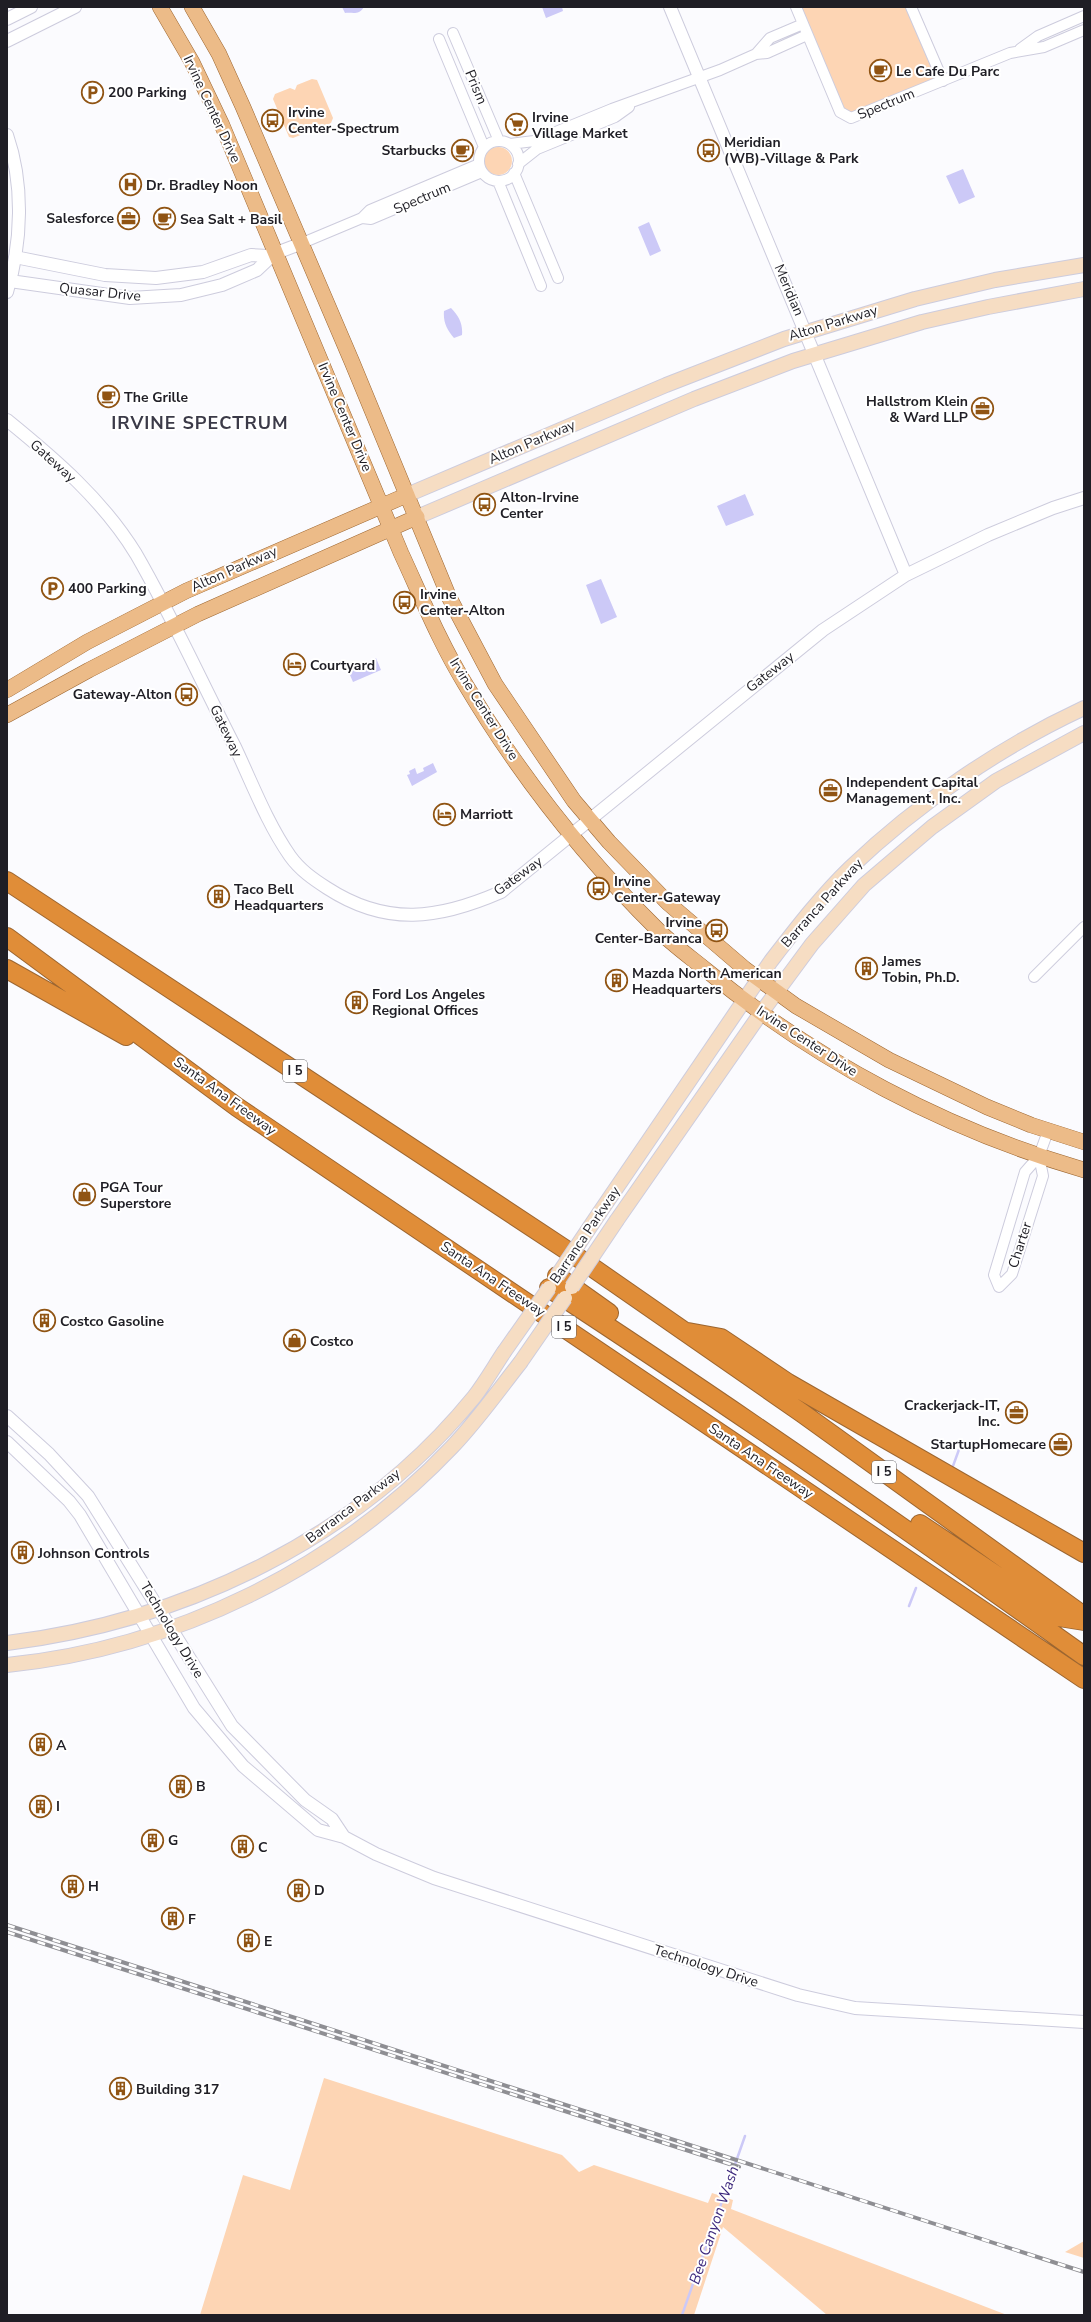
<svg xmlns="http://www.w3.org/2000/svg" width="1091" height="2322" font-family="'Nunito Sans',sans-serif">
  <rect width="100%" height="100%" fill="#fbfbfe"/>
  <path fill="#fdd5b4" d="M796,7H911L943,81L851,118L840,112Z
    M312,79L317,80L333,118L331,123L316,129L311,127L308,132L293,138L289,137L273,99L275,94L290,88L295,90L297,85Z
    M484 161a14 14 0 1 1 28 0a14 14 0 1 1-28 0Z
    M324,2078L562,2155L579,2172L594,2165L708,2203L712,2193L733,2200L731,2209L1007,2315H827L723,2227L694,2315H200L243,2175L290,2190Z
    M1084,2241V2258L1065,2252Z"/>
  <path fill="#ccc9f7" d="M342,7H364C358,16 353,12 345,13Z
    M542,7H562L563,11L546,18Z
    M963,169L975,197L959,204L946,176Z
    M649,222L661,251L650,256L638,227Z
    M451,308C459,316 463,324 462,335L454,338C447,330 443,322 444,311Z
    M745,494L754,515L726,526L717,506Z
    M601,579L617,617L601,624L586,585Z
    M376,658L381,670L353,682L346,666L355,663L357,667Z
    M433,763L437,772L412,786L407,775L410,774L409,771L415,768L417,774L424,771L423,768Z"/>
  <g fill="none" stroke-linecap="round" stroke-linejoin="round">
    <path stroke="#ccc9f7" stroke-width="2.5" d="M953,1466L961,1444
      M909,1606L916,1588
      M682,2315L745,2136"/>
    <defs>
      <path id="minor" d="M796,7L840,112L851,118L1010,53L1044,47L1084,30
        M911,7L943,81
        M453,33L499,141
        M439,39L484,147
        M1020,49L1038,36L1084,16
        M756,54L770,38L803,24
        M479 161a20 20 0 1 1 40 0a20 20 0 1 1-40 0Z
        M510,144L534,141L612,109L720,70L756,54L767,53L807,35
        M518,164L537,149L615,117L629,107
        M514,173L558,278
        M498,181L541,286
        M362,218L371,219L482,172
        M300,244L362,218L370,210L479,164
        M1034,977L1084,927
        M1039,1156L1043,1176L1012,1274L999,1287L994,1275L1025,1172L1039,1156L1048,1131"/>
      <path id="tertiary" d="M670,7L906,575
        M7,19L31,7
        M7,41L75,7
        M7,135C24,184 22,242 7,292
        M15,257L105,275L156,278L203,272L251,255L268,256L300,244
        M10,281L130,298L181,295L222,285L257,270L274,254
        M7,420C55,459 103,500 136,554C172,616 202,683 235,747C252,783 267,823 290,856C300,870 313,879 327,888C387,927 439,919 501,892L823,630L906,575L988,535L1053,508L1084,498
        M7,1416L49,1454L88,1496L232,1726L305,1800L332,1819L344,1837
        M7,1442L69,1501L80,1515L194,1708L243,1766L318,1830L344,1837L376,1854L434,1878L798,1995L855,2008L1084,2022"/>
      <path id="secondary" d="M407,495L666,385L784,339L915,299L995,280L1084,265
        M417,517L694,399L793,361L922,322L988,307L1084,289
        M600,1212L771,961C795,930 821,896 850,868C917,804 1000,747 1084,708
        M617,1220L761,1013L812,944L864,885L932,827L996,781L1084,733
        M7,1643C185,1621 359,1538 474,1397C485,1383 494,1367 504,1352
        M7,1665C175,1648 336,1569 452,1447C477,1421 498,1391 520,1363"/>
      <path id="primary" d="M160,7L192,62L222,125L401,553C421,596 439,641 464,682C518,773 583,856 658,930C672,944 690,957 706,970C816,1061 947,1130 1084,1170
        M192,7L219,54L243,107L352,362L449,597L495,684L574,801L609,842L668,903L745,969L796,1006L889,1060L987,1107L1031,1125L1084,1142
        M7,690L87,642L186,591L407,495
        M7,715L89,670L198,614L417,517"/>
      <path id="motorway" d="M7,881L583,1261L802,1413L1084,1616
        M7,937L237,1107L1084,1679
        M7,969L126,1036
        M557,1276L609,1313
        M549,1288C730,1406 908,1530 1084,1656
        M688,1332L721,1338L788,1383L1084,1553
        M920,1524L1059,1617L1084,1621"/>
    </defs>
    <use href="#minor" stroke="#cdccdd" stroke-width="12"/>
    <use href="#tertiary" stroke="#cdccdd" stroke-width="14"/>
    <use href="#secondary" stroke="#cdccdd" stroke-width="16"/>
    <use href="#primary" stroke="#9c6631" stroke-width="16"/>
    <use href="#motorway" stroke="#9c6631" stroke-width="20"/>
    <use href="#minor" stroke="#fff" stroke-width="10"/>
    <use href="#tertiary" stroke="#fff" stroke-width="12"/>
    <use href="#secondary" stroke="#f6ddc3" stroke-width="14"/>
    <use href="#primary" stroke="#ecbb88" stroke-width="15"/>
    <use href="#motorway" stroke="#e08d38" stroke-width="18"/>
    <defs>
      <path id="rail" d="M7,1925L1084,2272
        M7,1932L739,2167"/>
    </defs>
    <use href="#rail" stroke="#8e8e93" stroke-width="4"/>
    <use href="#rail" stroke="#fff" stroke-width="2.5" stroke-dasharray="8" stroke-linecap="butt"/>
    <defs>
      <path id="secondary-bridge" d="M557,1276L600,1212
        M572,1287L617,1220
        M504,1352L549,1288
        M520,1363L565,1298"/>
    </defs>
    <use href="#secondary-bridge" stroke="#cdccdd" stroke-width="16" stroke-linecap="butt"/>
    <use href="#secondary-bridge" stroke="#f6ddc3" stroke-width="14"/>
  </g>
  <defs>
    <symbol id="cafe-ring" viewBox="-11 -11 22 22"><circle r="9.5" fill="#fff" stroke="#905413" stroke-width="1.5"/><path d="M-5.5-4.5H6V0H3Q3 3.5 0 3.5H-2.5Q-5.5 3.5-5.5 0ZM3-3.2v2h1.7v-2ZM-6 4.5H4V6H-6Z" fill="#905413"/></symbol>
    <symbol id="parking-ring" viewBox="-11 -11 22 22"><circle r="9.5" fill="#fff" stroke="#905413" stroke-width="1.5"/><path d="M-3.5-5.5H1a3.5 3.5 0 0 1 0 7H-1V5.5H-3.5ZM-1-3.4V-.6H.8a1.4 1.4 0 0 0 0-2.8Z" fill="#905413"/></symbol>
    <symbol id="bus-ring" viewBox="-11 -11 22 22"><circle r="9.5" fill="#fff" stroke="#905413" stroke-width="1.5"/><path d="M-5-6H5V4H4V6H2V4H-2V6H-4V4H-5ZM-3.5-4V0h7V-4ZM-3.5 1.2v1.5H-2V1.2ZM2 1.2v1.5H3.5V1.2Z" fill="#905413"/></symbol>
    <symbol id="supermarket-ring" viewBox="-11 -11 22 22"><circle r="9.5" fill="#fff" stroke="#905413" stroke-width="1.5"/><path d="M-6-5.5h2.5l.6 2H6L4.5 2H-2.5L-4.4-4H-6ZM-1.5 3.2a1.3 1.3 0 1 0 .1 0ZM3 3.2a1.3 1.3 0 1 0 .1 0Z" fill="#905413"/></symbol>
    <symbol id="hospital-ring" viewBox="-11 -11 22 22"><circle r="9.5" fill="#fff" stroke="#905413" stroke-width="1.5"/><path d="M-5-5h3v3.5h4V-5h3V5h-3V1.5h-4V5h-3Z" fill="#905413"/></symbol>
    <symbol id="office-ring" viewBox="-11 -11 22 22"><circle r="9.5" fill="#fff" stroke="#905413" stroke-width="1.5"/><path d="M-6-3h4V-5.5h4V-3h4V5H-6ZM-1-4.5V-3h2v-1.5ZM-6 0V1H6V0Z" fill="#905413"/></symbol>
    <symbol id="hotel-ring" viewBox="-11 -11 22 22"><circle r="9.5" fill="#fff" stroke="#905413" stroke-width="1.5"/><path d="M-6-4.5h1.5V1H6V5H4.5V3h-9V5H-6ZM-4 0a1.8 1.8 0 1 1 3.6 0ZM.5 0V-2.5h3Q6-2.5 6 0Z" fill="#905413"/></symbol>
    <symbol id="building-ring" viewBox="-11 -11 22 22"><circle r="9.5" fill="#fff" stroke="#905413" stroke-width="1.5"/><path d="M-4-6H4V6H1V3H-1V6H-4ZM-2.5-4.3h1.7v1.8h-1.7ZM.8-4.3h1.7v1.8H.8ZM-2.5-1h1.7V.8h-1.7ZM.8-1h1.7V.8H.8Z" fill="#905413"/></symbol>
    <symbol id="shop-ring" viewBox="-11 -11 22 22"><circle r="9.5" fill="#fff" stroke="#905413" stroke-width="1.5"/><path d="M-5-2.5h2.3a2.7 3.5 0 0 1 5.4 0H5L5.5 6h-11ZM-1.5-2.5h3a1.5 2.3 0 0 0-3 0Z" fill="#905413"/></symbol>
  </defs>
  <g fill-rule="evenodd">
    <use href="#cafe-ring" x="868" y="58" width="25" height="25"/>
    <use href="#parking-ring" x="80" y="80" width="25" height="25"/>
    <use href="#bus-ring" x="260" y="108" width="25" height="25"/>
    <use href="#supermarket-ring" x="504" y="112" width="25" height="25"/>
    <use href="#cafe-ring" x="450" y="138" width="25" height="25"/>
    <use href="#bus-ring" x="696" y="138" width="25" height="25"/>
    <use href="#hospital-ring" x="118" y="172" width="25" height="25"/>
    <use href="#office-ring" x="116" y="206" width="25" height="25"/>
    <use href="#cafe-ring" x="152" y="206" width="25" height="25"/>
    <use href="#cafe-ring" x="96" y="384" width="25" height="25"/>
    <use href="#office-ring" x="970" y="396" width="25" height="25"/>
    <use href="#bus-ring" x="472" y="492" width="25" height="25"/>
    <use href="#parking-ring" x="40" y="576" width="25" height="25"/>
    <use href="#bus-ring" x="392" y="590" width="25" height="25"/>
    <use href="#hotel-ring" x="282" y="652" width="25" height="25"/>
    <use href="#bus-ring" x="174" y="682" width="25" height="25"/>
    <use href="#office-ring" x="818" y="778" width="25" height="25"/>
    <use href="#hotel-ring" x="432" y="802" width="25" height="25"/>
    <use href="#bus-ring" x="586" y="876" width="25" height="25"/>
    <use href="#building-ring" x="206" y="884" width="25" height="25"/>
    <use href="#bus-ring" x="704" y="918" width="25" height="25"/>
    <use href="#building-ring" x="854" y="956" width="25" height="25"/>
    <use href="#building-ring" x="604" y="968" width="25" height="25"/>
    <use href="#building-ring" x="344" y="990" width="25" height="25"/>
    <use href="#shop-ring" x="72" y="1182" width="25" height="25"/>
    <use href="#building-ring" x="32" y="1308" width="25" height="25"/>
    <use href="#shop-ring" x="282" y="1328" width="25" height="25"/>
    <use href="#office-ring" x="1004" y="1400" width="25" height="25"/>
    <use href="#office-ring" x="1048" y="1432" width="25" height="25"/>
    <use href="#building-ring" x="10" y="1540" width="25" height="25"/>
    <use href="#building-ring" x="28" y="1732" width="25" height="25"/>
    <use href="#building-ring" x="168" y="1774" width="25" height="25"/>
    <use href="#building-ring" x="28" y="1794" width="25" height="25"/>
    <use href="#building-ring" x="140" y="1828" width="25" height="25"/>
    <use href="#building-ring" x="230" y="1834" width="25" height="25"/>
    <use href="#building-ring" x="60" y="1874" width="25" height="25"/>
    <use href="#building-ring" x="286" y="1878" width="25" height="25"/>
    <use href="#building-ring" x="160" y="1906" width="25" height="25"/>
    <use href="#building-ring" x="236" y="1928" width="25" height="25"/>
    <use href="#building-ring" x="108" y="2076" width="25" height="25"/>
  </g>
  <g text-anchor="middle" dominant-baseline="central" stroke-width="4" stroke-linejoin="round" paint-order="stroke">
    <g fill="#fff" stroke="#626266" stroke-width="1">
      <rect x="283" y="1060" width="24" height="22" rx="3"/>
      <rect x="552" y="1316" width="24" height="22" rx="3"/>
      <rect x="872" y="1461" width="24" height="22" rx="3"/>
    </g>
    <g font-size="13" font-weight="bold" fill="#1f1e25">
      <text x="295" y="1071">I 5</text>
      <text x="564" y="1327">I 5</text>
      <text x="884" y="1472">I 5</text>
    </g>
    <g font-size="14" font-weight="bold" fill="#1f1e25" stroke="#fff" text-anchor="start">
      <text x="896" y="71">Le Cafe Du Parc</text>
      <text x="108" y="92">200 Parking</text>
      <text x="288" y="112">Irvine<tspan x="288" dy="16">Center-Spectrum</tspan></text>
      <text x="532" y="117">Irvine<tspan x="532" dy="16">Village Market</tspan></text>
      <text x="724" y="142">Meridian<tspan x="724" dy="16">(WB)-Village &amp; Park</tspan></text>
      <text x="446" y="150" text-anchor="end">Starbucks</text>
      <text x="146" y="185">Dr. Bradley Noon</text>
      <text x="114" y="218" text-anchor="end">Salesforce</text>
      <text x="180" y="219">Sea Salt + Basil</text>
      <text x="124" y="397">The Grille</text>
      <text x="968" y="401" text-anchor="end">Hallstrom Klein<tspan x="968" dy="16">&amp; Ward LLP</tspan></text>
      <text x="500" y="497">Alton-Irvine<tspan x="500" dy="16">Center</tspan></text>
      <text x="68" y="588">400 Parking</text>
      <text x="420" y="594">Irvine<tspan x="420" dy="16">Center-Alton</tspan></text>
      <text x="310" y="665">Courtyard</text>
      <text x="172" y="694" text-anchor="end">Gateway-Alton</text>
      <text x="846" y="782">Independent Capital<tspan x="846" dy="16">Management, Inc.</tspan></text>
      <text x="460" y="814">Marriott</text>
      <text x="614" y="881">Irvine<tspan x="614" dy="16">Center-Gateway</tspan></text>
      <text x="234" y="889">Taco Bell<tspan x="234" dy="16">Headquarters</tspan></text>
      <text x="702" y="922" text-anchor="end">Irvine<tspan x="702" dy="16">Center-Barranca</tspan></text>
      <text x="882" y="961">James<tspan x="882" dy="16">Tobin, Ph.D.</tspan></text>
      <text x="632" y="973">Mazda North American<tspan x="632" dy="16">Headquarters</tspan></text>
      <text x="372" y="994">Ford Los Angeles<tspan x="372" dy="16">Regional Offices</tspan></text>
      <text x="100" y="1187">PGA Tour<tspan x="100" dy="16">Superstore</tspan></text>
      <text x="60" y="1321">Costco Gasoline</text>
      <text x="310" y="1341">Costco</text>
      <text x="1000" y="1405" text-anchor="end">Crackerjack-IT,<tspan x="1000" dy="16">Inc.</tspan></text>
      <text x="1046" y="1444" text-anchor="end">StartupHomecare</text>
      <text x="38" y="1553">Johnson Controls</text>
      <text x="56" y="1745">A</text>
      <text x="196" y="1786">B</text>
      <text x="56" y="1806">I</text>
      <text x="168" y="1840">G</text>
      <text x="258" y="1847">C</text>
      <text x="88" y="1886">H</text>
      <text x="314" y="1890">D</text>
      <text x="188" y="1919">F</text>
      <text x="264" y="1941">E</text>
      <text x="136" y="2089">Building 317</text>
    </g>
    <g font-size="14" fill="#1f1e25" stroke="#fff">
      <text transform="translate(476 87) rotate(67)">Prism</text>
      <text transform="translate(886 104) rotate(-22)">Spectrum</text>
      <text transform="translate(212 109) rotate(65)">Irvine Center Drive</text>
      <text transform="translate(422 198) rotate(-23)">Spectrum</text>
      <text transform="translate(789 290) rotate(67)">Meridian</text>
      <text transform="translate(100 292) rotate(6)">Quasar Drive</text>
      <text transform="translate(833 323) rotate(-17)">Alton Parkway</text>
      <text transform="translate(345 417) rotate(67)">Irvine Center Drive</text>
      <text transform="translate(532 442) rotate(-23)">Alton Parkway</text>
      <text transform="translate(53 461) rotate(42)">Gateway</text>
      <text transform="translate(234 569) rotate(-24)">Alton Parkway</text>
      <text transform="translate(770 672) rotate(-38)">Gateway</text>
      <text transform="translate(484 709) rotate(58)">Irvine Center Drive</text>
      <text transform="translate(226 731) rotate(64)">Gateway</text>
      <text transform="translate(518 876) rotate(-36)">Gateway</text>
      <text transform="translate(822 903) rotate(-48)">Barranca Parkway</text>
      <text transform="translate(807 1041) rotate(33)">Irvine Center Drive</text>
      <text transform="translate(225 1096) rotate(36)">Santa Ana Freeway</text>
      <text transform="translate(585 1235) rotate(-56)">Barranca Parkway</text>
      <text transform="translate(1020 1245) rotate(-72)">Charter</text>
      <text transform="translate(493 1279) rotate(34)">Santa Ana Freeway</text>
      <text transform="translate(761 1461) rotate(34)">Santa Ana Freeway</text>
      <text transform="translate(353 1506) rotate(-37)">Barranca Parkway</text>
      <text transform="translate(172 1630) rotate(59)">Technology Drive</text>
      <text transform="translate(706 1966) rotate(18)">Technology Drive</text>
    </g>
    <g font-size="15" font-style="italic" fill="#3d287d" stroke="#fff">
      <text transform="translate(714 2225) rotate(-71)">Bee Canyon Wash</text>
    </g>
    <g font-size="18" font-weight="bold" letter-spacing="1" fill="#3b3a48" stroke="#fff">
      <text x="200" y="423">IRVINE SPECTRUM</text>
    </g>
  </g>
  <rect width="1091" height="2322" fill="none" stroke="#1f1e25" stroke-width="16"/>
</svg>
